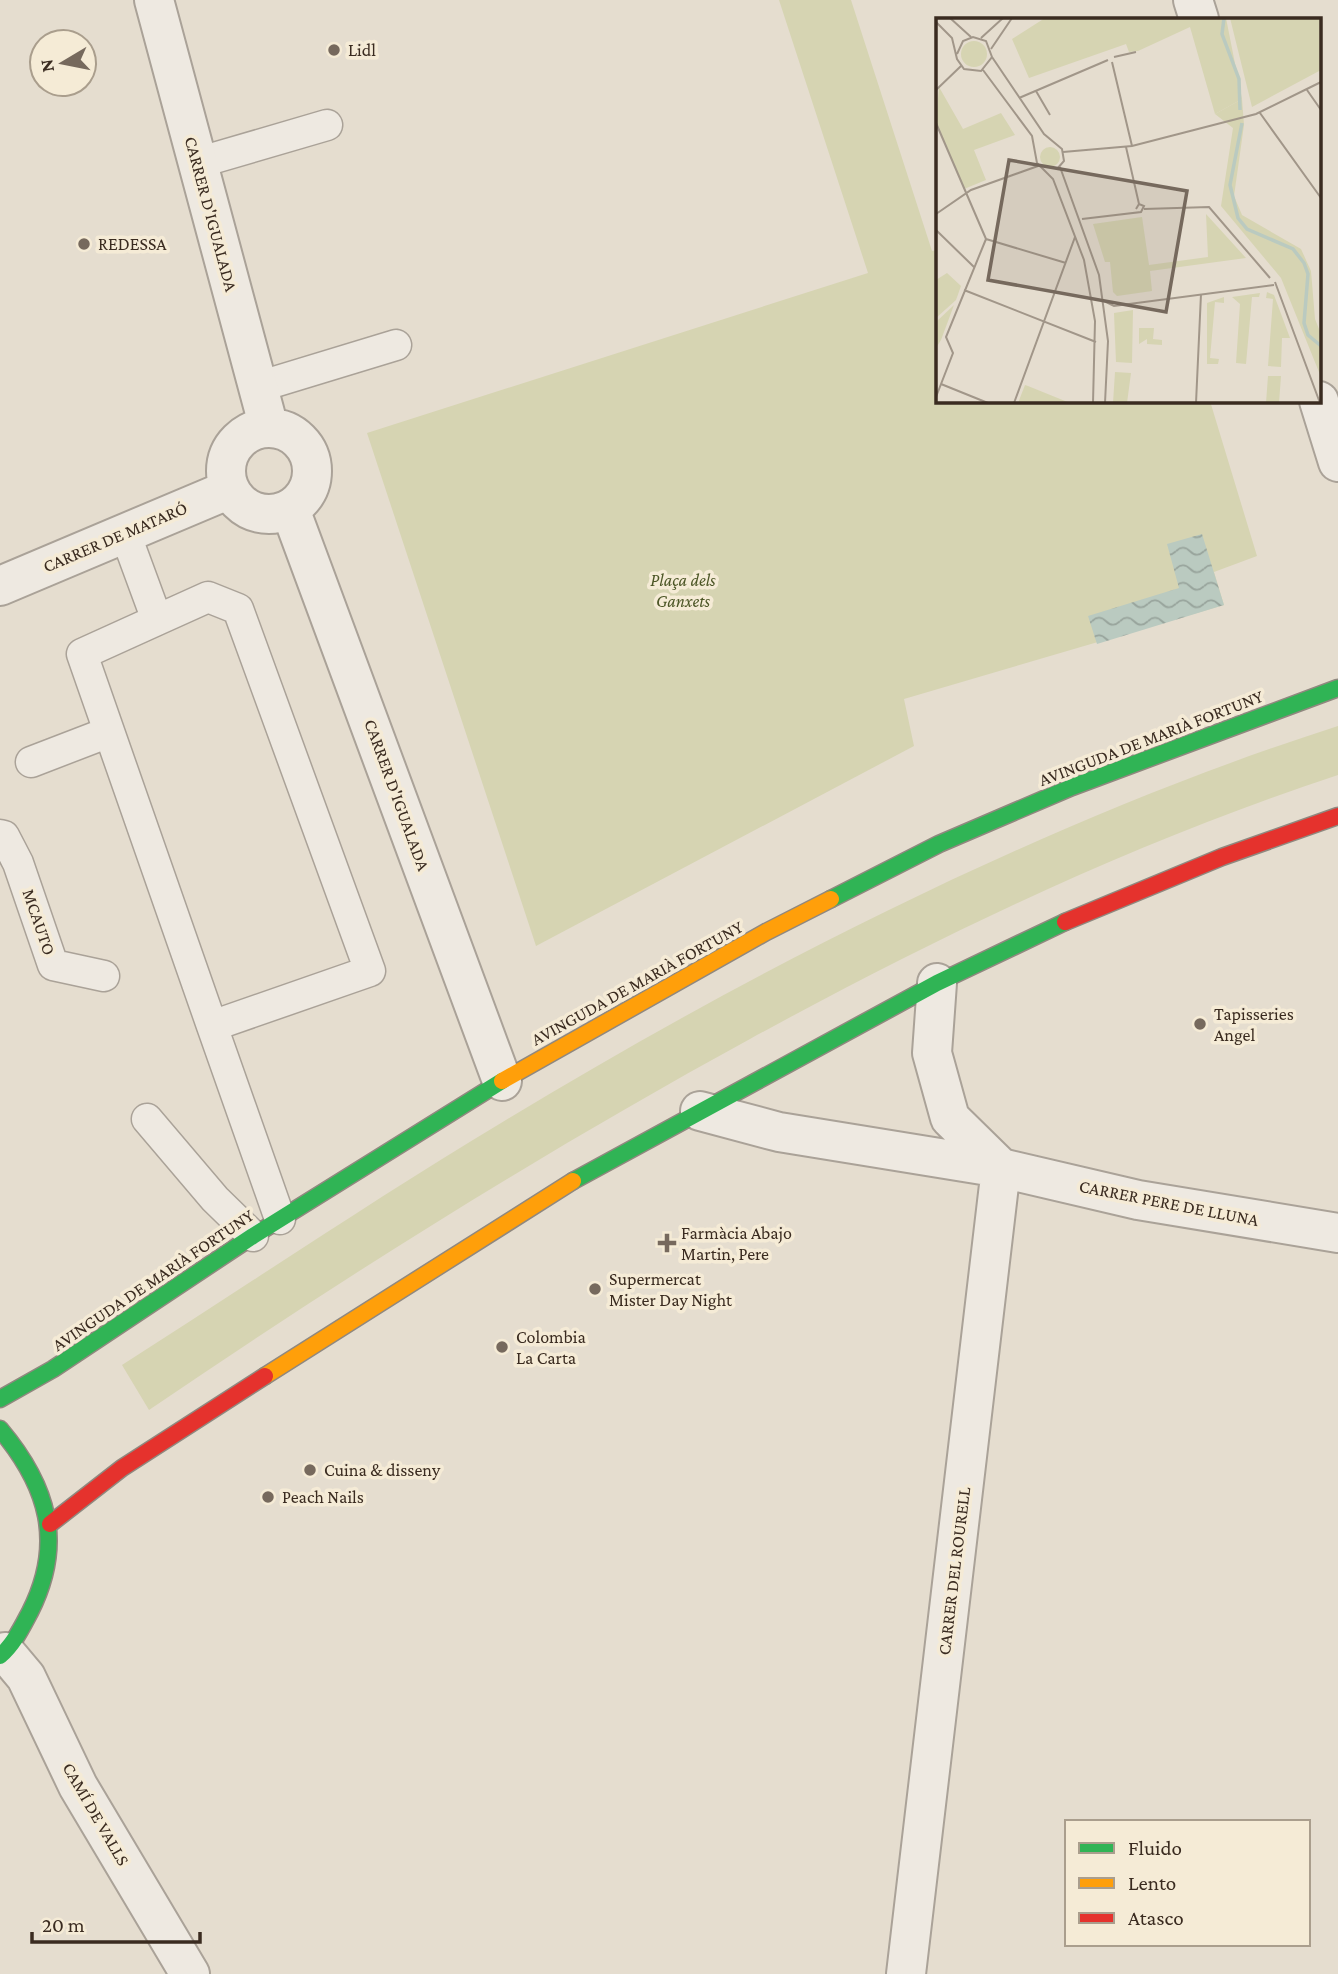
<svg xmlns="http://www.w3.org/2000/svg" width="1338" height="1974" font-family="'Crimson Pro',serif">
  <defs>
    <pattern id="water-waves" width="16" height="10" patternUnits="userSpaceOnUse" patternTransform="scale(1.75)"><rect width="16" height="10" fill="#bacac0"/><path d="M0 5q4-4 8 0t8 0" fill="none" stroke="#98a49c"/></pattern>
  </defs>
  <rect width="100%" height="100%" fill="#e5ddcf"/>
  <path fill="#d6d4b2" d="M779,0H851L932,251L937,250V401H1210L1257,556L1214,572L1224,605L904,699L914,746L536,946L367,433L868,273Z
    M1338,726V775C1134,842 938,936 750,1039C543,1152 344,1277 149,1410L122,1365C249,1284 373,1200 501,1123C758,967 1051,818 1338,726Z"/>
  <path fill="url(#water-waves)" d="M1202,534L1224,605L1097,644L1088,616L1179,588L1167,544Z"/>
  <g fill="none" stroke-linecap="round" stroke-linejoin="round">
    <defs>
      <path id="lane" d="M197,163L327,125
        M258,387L396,345
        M125,533L157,620L208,597L238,609L370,971L212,1026L280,1219
        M157,620L82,654L212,1026
        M31,762L109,732
        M0,835L4,836L18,863L53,965L104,976
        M147,1119L215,1199L253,1236"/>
      <path id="street" d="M154,0L269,428
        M1193,0L1199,19
        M1319,401L1338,462
        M226 471a43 43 0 1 1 86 0a43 43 0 1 1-86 0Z
        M290,509L502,1081
        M0,586L230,489
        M937,983L932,1053L950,1118L1001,1168
        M700,1111L779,1132L1001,1168L1138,1200L1338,1233
        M5,1652L26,1677L78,1786L190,1974
        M906,1974L1001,1168"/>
      <path id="fast" d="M831,899L939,844L1072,787L1338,688
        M573,1181L937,983L1065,922
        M0,1399L53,1369L253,1236L502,1081
        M0,1429C48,1486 65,1543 30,1612C22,1627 14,1644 0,1656"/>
      <path id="slow" d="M502,1081L766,932L831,899
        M265,1376L573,1181"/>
      <path id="jam" d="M1065,922L1222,857L1338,816
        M50,1524L122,1468L265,1376"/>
    </defs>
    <use href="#lane" stroke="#aaa298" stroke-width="33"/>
    <use href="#street" stroke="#aaa298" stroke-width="42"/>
    <use href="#fast" stroke="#90887f" stroke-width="19"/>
    <use href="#slow" stroke="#90887f" stroke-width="19"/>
    <use href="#jam" stroke="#90887f" stroke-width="19"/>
    <use href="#lane" stroke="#eee9e1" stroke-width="30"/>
    <use href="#street" stroke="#eee9e1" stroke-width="38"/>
    <use href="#fast" stroke="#30b455" stroke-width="16"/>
    <use href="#slow" stroke="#ff9f0a" stroke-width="16"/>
    <use href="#jam" stroke="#e5322d" stroke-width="16"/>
  </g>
  <g fill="#76695d" stroke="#f5ebd6" stroke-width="2.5">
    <circle cx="334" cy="50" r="7"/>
    <circle cx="84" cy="244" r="7"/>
    <circle cx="1200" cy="1024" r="7"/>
    <path d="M663.5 1232.5h7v7h7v7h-7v7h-7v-7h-7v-7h7z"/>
    <circle cx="595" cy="1289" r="7"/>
    <circle cx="502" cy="1347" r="7"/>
    <circle cx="310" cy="1470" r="7"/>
    <circle cx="268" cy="1497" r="7"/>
  </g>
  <g text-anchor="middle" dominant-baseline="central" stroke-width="7" stroke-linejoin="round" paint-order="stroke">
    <g font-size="18" fill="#3a2b20" stroke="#f5ebd6" text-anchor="start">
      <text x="348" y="50">Lidl</text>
      <text x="98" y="244">REDESSA</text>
      <text x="1214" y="1014">Tapisseries<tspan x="1214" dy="21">Angel</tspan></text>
      <text x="681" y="1233">Farmàcia Abajo<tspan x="681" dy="21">Martin, Pere</tspan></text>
      <text x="609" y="1279">Supermercat<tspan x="609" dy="21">Mister Day Night</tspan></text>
      <text x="516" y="1337">Colombia<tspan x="516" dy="21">La Carta</tspan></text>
      <text x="324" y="1470">Cuina &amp; disseny</text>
      <text x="282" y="1497">Peach Nails</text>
    </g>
    <g font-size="18" fill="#3a2b20" stroke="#f5ebd6">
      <text transform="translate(211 214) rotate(75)">CARRER D'IGUALADA</text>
      <text transform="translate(115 537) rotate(-23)">CARRER DE MATARÓ</text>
      <text transform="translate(1151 738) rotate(-21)">AVINGUDA DE MARIÀ FORTUNY</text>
      <text transform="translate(397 795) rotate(70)">CARRER D'IGUALADA</text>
      <text transform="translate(39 922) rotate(71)">MCAUTO</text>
      <text transform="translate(637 983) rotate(-29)">AVINGUDA DE MARIÀ FORTUNY</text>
      <text transform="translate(1169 1203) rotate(11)">CARRER PERE DE LLUNA</text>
      <text transform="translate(153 1280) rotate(-34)">AVINGUDA DE MARIÀ FORTUNY</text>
      <text transform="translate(954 1571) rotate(-83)">CARRER DEL ROURELL</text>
      <text transform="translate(96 1814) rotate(60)">CAMÍ DE VALLS</text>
    </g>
    <g font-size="18" font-style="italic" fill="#4c5626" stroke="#f5ebd6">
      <text x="683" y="580">Plaça dels<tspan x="683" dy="21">Ganxets</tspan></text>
    </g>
  </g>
  <g transform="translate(936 18)">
    <rect width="385" height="385" fill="#e5ddcf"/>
    <path d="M109,0H290L306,81L279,96L254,9L202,33L193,34L190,26L93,60L76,21ZM294,0H385V52L316,89ZM25 36a13 13 0 1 1 26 0a13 13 0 1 1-26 0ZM3,69L27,111L65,95L79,117L38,132L50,162L28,171L0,105ZM104 139a10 10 0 1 1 20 0a10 10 0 1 1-20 0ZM270,196L310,240L214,253L216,273L181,278L177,274L174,244H169L157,206L206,199L213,247L272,239ZM331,274L338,277L354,320H346L345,349L332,348L337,281L330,280ZM324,275L323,279H316L310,346L300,345L304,286L296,279ZM288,279V285L279,284L274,340L283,341L282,346H271V285ZM18,287L5,322L0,330V304ZM197,292L196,345L180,344L178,295ZM203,310H218L217,321L226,322V327L211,326V321L203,326ZM179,354L195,355L191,385H177ZM332,358H345L343,385H330ZM89,367L92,368L134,385H82Z" fill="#d6d4b2"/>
    <path d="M306,81L308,107L298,178L306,197L365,231L375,253L379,301L385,316V359L345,260L285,188L297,110L279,96Z" fill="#d6d4b2"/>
    <path d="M11,255L25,268L20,282L0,300V262Z" fill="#d6d4b2"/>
    <path fill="none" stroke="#bacac0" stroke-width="3.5" d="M288,0L286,16L303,61L304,92M306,105L294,167L302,200L311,211L357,231L368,245L372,256L368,305L372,317L385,328"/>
    <path fill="none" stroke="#a19689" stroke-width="2" d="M14,0L35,19M0,4L16,20L21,41L28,51L45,53L56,39L50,23L37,19L27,23L21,36M45,20L67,0M55,31L76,0M56,39L108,116L126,131L128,143L121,151M178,39L200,34M176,44L196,128M47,52L96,118L101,145L117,161L148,242L159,303L157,385M0,72L25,48M371,72L385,92M100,73L114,97M83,80L172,42M324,95L385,180M0,105L50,221M190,129L203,186M127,134L196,128L320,96L385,64M124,149L163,257L172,323L169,385M208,191L273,189L334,260M0,196L35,172L102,148M146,201L205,194L208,188L203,186L200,191M0,212L38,249M50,221L130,245M339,264L384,385M28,272L160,324M168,283L178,288L338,267M5,366L52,385M0,379L17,335L10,319L50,221M78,385L139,219M260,385L265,276"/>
    <path fill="#76695d" fill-opacity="0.15" stroke="#76695d" stroke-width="3.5" d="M73,142L251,173L230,294L52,262Z"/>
    <rect width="385" height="385" fill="none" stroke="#3a2b20" stroke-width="3.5"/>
  </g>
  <rect x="1065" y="1820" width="245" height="126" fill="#f5ebd6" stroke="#aa9e8d" stroke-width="2"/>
  <rect x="1079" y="1843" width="35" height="10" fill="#30b455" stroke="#aa9e8d" stroke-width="2"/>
  <text x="1128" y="1855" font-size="21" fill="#3a2b20">Fluido</text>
  <rect x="1079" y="1878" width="35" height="10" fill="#ff9f0a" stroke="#aa9e8d" stroke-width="2"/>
  <text x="1128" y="1890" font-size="21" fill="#3a2b20">Lento</text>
  <rect x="1079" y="1913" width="35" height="10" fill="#e5322d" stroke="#aa9e8d" stroke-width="2"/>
  <text x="1128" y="1925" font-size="21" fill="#3a2b20">Atasco</text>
  <g transform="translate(63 63) rotate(260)"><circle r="33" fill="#f5ebd6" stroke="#aa9e8d" stroke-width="2"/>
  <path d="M0-5L12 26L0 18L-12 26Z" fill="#76695d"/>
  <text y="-10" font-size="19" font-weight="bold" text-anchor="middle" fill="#3a2b20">N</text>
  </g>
  <path d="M32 1932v10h168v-10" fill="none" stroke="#3a2b20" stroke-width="3.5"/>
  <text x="42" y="1932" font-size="21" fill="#3a2b20" stroke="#f5ebd6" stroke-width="5" paint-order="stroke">20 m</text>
</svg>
